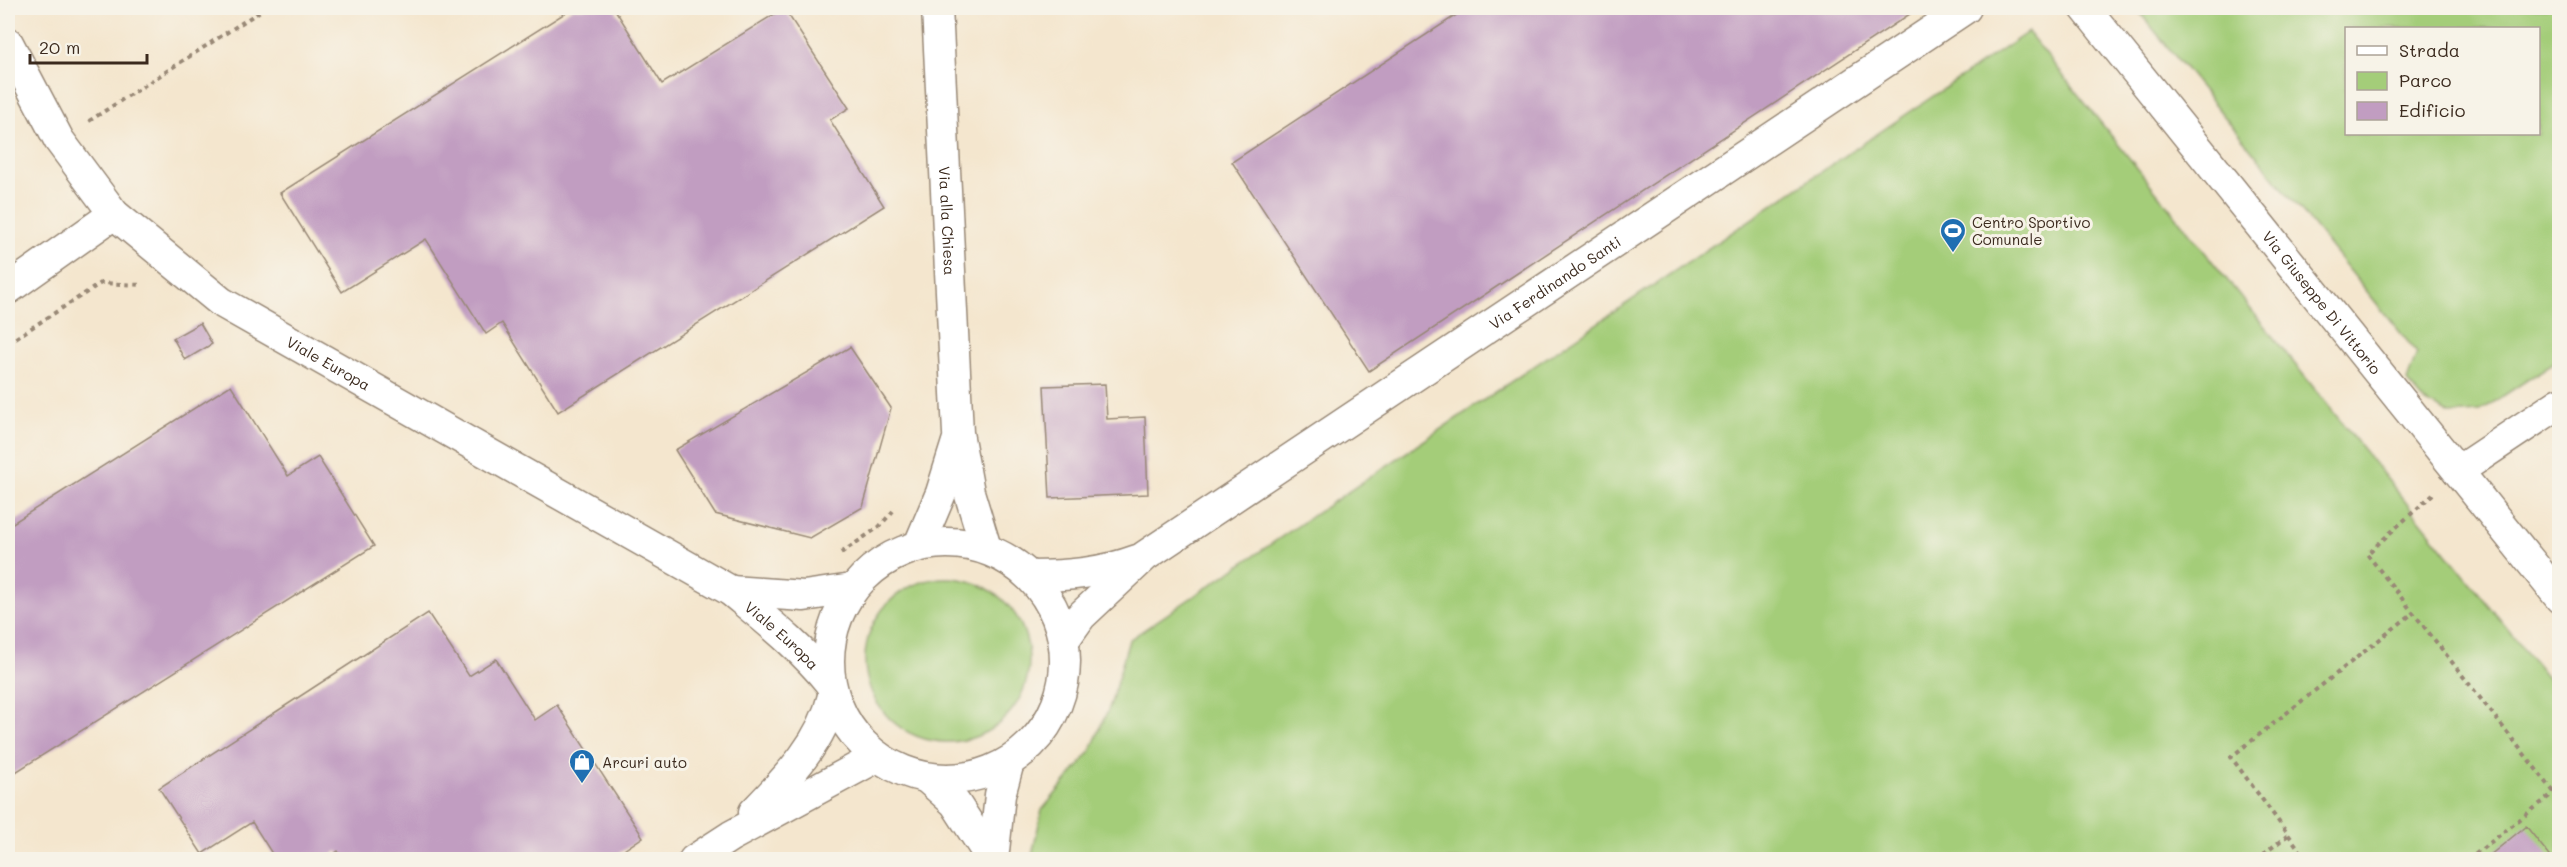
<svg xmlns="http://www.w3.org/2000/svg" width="2567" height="867" font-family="Mali,sans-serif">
  <rect width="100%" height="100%" fill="#f7f3e8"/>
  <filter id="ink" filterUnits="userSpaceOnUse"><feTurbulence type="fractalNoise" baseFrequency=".0167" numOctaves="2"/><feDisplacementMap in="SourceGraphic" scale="12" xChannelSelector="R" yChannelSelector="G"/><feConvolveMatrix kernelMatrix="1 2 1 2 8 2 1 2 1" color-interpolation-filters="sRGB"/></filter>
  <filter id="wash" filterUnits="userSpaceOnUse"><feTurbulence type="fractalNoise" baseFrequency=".008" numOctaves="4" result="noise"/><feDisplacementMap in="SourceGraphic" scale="24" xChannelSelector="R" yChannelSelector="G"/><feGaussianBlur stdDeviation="1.35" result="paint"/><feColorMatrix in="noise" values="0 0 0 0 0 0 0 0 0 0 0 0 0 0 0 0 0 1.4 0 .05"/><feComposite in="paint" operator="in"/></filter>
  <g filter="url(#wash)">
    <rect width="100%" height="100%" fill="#f4e6ce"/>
    <path fill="#a4cd79" stroke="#707c4c" stroke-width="1.5" fill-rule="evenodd" d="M2136,8H2559V359L2479,412L2449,414L2425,402L2407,381L2417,353ZM2346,28H2538V134H2346Z
      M2028,32L2559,693V859L1034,860L1032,855L1042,810L1090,752L1111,703L1129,640Z
      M865 660a82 82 0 1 1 164 0a82 82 0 1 1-164 0Z"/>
    <g id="blocks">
      <path fill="#c19dc1" d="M573,8H614L662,84L784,8L849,108L830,120L884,206L558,412L502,323L486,334L426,239L342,292L280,193Z
        M1467,8H1919L1369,371L1232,162Z
        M200,323L212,344L185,360L173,338Z
        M850,347L891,408L863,507L810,538L715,514L675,450Z
        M1105,384L1107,419L1145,417L1148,494L1050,498L1044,386Z
        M231,385L288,476L318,457L374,546L11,775L8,770V526Z
        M428,613L469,676L496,659L535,720L557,705L643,837L609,860H343L338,851L325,860H276L252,822L202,854L159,788Z
        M2526,826L2553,860H2484Z"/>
    </g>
  </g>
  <g filter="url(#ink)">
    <use href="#blocks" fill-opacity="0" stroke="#988876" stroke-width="1.5"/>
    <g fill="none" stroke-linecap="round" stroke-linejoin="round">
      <defs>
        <g id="street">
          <path id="s1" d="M937,8L958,433L969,492L986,548"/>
          <path id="s2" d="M2085,8L2560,598"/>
          <path id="s3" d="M8,43L59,140L114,214L221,302L731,591C766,620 801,647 830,683"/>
          <path d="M8,289L114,214"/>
          <path d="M2458,471L2560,403"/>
          <circle cx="947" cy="661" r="118"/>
          <path d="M919,545L941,493L957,442"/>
          <path d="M1030,576C1067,576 1102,573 1137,560"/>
          <path d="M731,591L804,596L852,589"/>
          <path id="s4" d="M1064,640L1081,616L1145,556L1966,8"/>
          <path d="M928,779L955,803L992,860"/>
          <path d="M754,812C787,778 822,743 833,696"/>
          <path d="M694,860L731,836L877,757"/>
          <path d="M993,860L1000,795L1009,762"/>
        </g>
      </defs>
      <use href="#street" stroke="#988876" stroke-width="33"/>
      <path stroke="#988876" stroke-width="4" stroke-dasharray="4.5 4.5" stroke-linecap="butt" d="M89,121L265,8
        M8,343L101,283L142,285
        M2433,494L2367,554L2554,792
        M841,553L879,527L893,511
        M2256,860L2288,835
        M2307,860L2231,757L2413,613
        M2468,860L2560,788"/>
      <use href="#street" stroke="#fff" stroke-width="30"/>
    </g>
  </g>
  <defs>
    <symbol id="stadium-pin" viewBox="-11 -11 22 30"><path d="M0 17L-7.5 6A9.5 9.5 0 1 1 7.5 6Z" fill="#1f6fb2" stroke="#f7f3e8"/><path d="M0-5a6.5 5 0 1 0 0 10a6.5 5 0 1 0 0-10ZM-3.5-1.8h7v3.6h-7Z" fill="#fff"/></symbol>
    <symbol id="shop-pin" viewBox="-11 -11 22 30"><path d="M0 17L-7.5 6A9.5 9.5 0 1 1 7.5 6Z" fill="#1f6fb2" stroke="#f7f3e8"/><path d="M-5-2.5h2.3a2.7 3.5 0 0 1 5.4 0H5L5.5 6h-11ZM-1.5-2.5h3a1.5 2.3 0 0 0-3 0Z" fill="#fff"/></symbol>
  </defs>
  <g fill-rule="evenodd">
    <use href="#stadium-pin" x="1938" y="216" width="30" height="40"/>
    <use href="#shop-pin" x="567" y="747" width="30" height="40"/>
  </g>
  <g text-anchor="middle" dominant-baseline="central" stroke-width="6" stroke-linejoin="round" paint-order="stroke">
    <g font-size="15" fill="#3b2a1e" stroke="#f7f3e8">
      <text stroke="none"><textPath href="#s1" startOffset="213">Via alla Chiesa</textPath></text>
      <text stroke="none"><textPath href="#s4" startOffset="610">Via Ferdinando Santi</textPath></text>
      <text stroke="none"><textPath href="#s2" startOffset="378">Via Giuseppe Di Vittorio</textPath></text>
      <text stroke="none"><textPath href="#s3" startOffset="464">Viale Europa</textPath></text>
      <text stroke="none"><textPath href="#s3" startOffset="994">Viale Europa</textPath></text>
    </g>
    <g font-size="15" fill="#3b2a1e" stroke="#f7f3e8" text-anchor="start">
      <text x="1972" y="222">Centro Sportivo<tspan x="1972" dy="17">Comunale</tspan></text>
      <text x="602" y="762">Arcuri auto</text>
    </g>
  </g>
  <rect width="2567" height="867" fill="none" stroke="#f7f3e8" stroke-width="30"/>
  <rect x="2345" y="27" width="195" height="108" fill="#f7f3e8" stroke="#aca397" stroke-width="1.5"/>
  <rect x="2357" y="46" width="30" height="9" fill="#ffffff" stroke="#aca397" stroke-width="1.5"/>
  <text x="2399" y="57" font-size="18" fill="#3b2a1e">Strada</text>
  <rect x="2357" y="72" width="30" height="18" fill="#a4cd79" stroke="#aca397" stroke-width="1.5"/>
  <text x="2399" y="87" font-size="18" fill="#3b2a1e">Parco</text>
  <rect x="2357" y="102" width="30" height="18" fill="#c19dc1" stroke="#aca397" stroke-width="1.5"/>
  <text x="2399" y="117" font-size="18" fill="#3b2a1e">Edificio</text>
  <path d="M30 54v9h117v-9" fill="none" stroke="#3b2a1e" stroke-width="3"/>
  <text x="39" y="54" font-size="18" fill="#3b2a1e" stroke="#f7f3e8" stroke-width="4.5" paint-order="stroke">20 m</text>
</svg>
